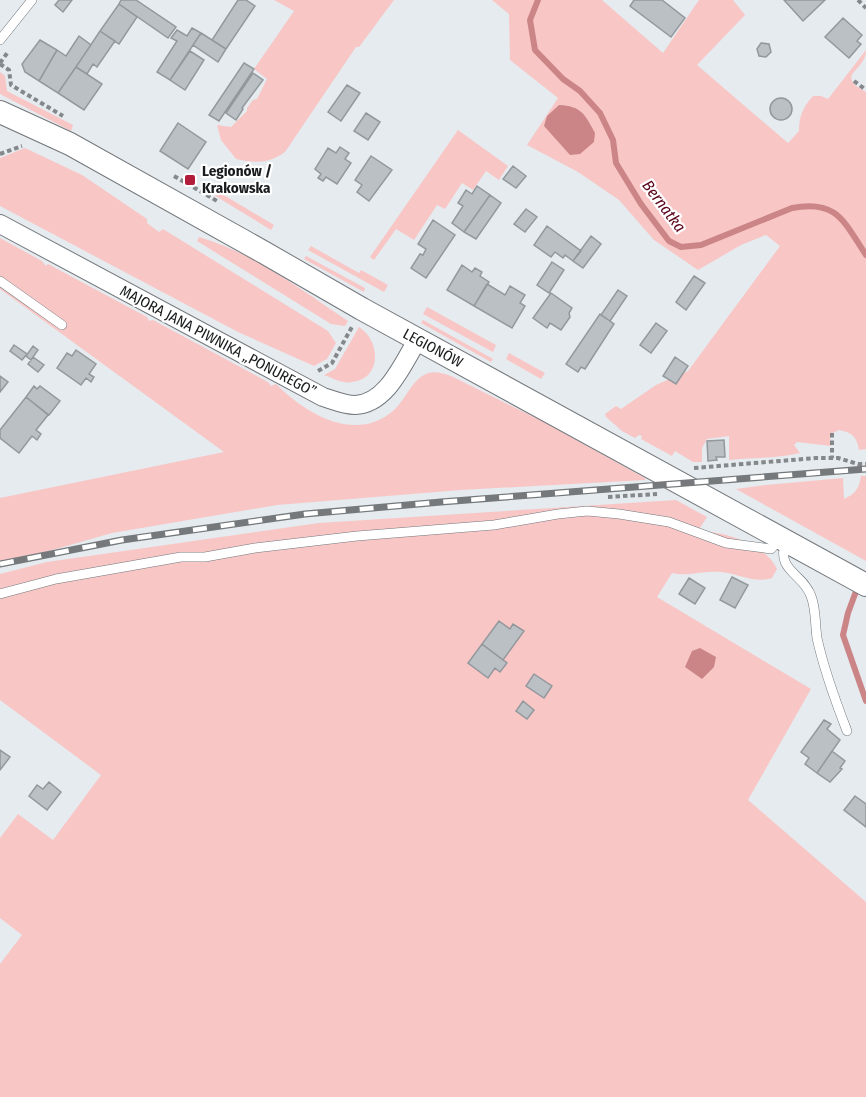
<svg xmlns="http://www.w3.org/2000/svg" width="866" height="1097" font-family="'Fira Sans Condensed',sans-serif">
  <rect width="100%" height="100%" fill="#e5ebef"/>
  <path fill="#f9c6c6" d="M274,0H394L359,47H356L285,152C269,164 254,163 236,159L221,140L217,125L231,127L247,111V108L253,100L257,99L267,79L254,69L294,11Z
    M492,0H602L663,53L699,0H733L745,15L697,65L788,143L799,131C799,116 803,107 813,96H821L828,99L866,50C866,72 833,74 866,92V449L859,450C857,437 852,432 839,430L830,434L831,446L797,442L794,445L800,453C776,459 753,457 729,460V436L707,439L702,448V462H693L675,451L672,456L641,439L642,436L639,435L635,438L622,431L606,417L605,414L616,406L621,409L656,385L688,371L780,246L766,235L741,245L698,270L654,240L619,200L578,172L527,145L558,98L510,60L509,14Z
    M0,72L5,76L7,91L73,125L71,131L0,94Z
    M458,130L508,166L499,180L486,171L473,190L462,183L445,209L437,205L414,240L396,229L374,260L370,257Z
    M25,148L82,175L147,219V223L159,232L163,229L328,331L336,343L327,359L314,366L238,332L0,206V158Z
    M217,191L274,225L271,230L214,195Z
    M199,237C254,253 301,290 348,321L345,326L331,324L197,241Z
    M0,238L42,261L46,266L48,264L147,317L149,321L153,320L268,382L271,386L276,384C306,414 356,444 394,410C405,400 411,382 424,375C433,370 442,373 451,376L540,420L645,478V480L461,490L277,505L112,533L0,565V498L224,452L0,289Z
    M311,246L359,273L361,270L388,285L384,292L308,250Z
    M306,256L365,288L364,292L304,259Z
    M427,307L496,345L493,352L423,314Z
    M423,320L493,359L491,362L421,323Z
    M359,327C381,341 382,379 352,382C342,384 333,378 324,375L335,369Z
    M509,353L545,373L541,379L506,359Z
    M861,476H866V561L736,489L766,485L843,478L844,499C855,494 859,489 861,476Z
    M676,500L707,517L698,531C723,531 766,544 777,569L772,578C755,584 737,573 720,572C703,570 688,577 672,573L657,597L811,689L748,800L866,902V1097H0V964L22,935L0,918V838L18,814L53,840L101,775L0,700V574L47,562L319,523Z"/>
  <path fill="#cb8587" d="M559,105C581,106 585,114 595,133L594,142L580,154L570,155L544,126L547,116Z
    M700,648L716,657L714,667L702,679L685,667L692,651Z"/>
  <g fill="none" stroke-linecap="round" stroke-linejoin="round">
    <path stroke="#cb8587" stroke-width="6" d="M538,0L530,20L535,50L563,79L580,91L600,113L613,140L616,163L641,204L669,241L681,247L701,245L792,208C837,199 844,222 866,255
      M858,586L848,613L843,635L866,701"/>
  </g>
  <path fill="#bbc0c5" stroke="#93989c" stroke-width="1.5" d="M59,0H72L63,12L55,5Z
    M121,0H136L176,27L168,38L119,4Z
    M238,0H246L255,6L226,49L212,40Z
    M634,0H662L685,18L671,37L630,6Z
    M784,0H825L803,21Z
    M119,4L137,17L119,44L100,31Z
    M843,18L862,35L857,41L861,44L849,58L825,37Z
    M192,28L201,33L170,80L157,72L177,41L171,38L177,30L187,36Z
    M100,31L115,41L97,67L93,64L87,74L76,67Z
    M201,33L226,49L218,62L193,45Z
    M79,36L91,45L58,93L39,81L57,50L66,56Z
    M40,40L57,50L39,81L25,72L22,64Z
    M761,43L769,44L771,52L766,57L759,56L757,49Z
    M190,51L204,60L185,90L170,80Z
    M244,63L254,69L219,121L209,115Z
    M76,67L102,84L84,110L58,93Z
    M253,73L263,80L242,108L243,109L236,120L226,113Z
    M347,85L360,93L341,121L328,112Z
    M770 109a11 11 0 1 1 22 0a11 11 0 1 1-22 0Z
    M366,113L380,122L368,140L354,131Z
    M178,123L206,142L188,169L160,151Z
    M340,147L349,153L345,159L351,163L337,184L326,177L323,181L318,178L321,174L315,169L328,148L336,153Z
    M371,156L392,170L369,201L357,192L362,185L355,180Z
    M513,166L526,176L516,188L503,179Z
    M477,186L490,195L464,232L452,223L463,206L458,203L466,190L472,194Z
    M490,195L501,203L476,239L464,232Z
    M526,209L537,217L525,232L514,224Z
    M433,220L455,235L426,278L411,268L420,254L423,255L426,249L418,244Z
    M547,226L581,251L573,261L565,255L563,258L555,252L551,257L534,245Z
    M591,236L601,244L583,268L573,261Z
    M552,262L564,270L549,293L537,285Z
    M462,265L472,272L475,268L482,272L480,276L489,282L474,306L447,290Z
    M694,276L705,283L686,310L676,302Z
    M487,284L505,295L510,286L525,295L520,303L525,306L512,328L474,306Z
    M618,290L627,296L610,321L601,315Z
    M551,293L572,308L569,313L570,317L561,330L550,323L547,328L533,318Z
    M600,314L614,324L585,369L581,367L578,372L566,364Z
    M656,323L667,331L651,353L640,345Z
    M14,345L27,354L22,360L10,351Z
    M33,346L38,350L31,360L26,356Z
    M76,350L96,364L89,374L94,377L91,382L86,378L81,385L57,368L67,353L72,356Z
    M33,357L44,365L38,372L28,364Z
    M675,357L688,366L676,384L663,376Z
    M0,376L8,382L0,392Z
    M34,386L37,389L40,386L60,401L49,415L26,397Z
    M26,397L48,415L36,430L41,434L37,440L32,436L19,453L0,438V430Z
    M724,440L725,457H716L717,460L708,461L707,441Z
    M732,577L748,585L735,608L720,600Z
    M689,578L705,588L695,604L679,594Z
    M499,621L510,629L513,624L524,631L503,660L482,644Z
    M482,644L507,663L500,672L495,668L488,678L468,663Z
    M534,674L552,686L544,698L526,686Z
    M523,701L534,710L527,719L516,711Z
    M824,720L831,724L827,729L840,740L817,773L805,764L809,758L801,752Z
    M0,750L10,757L0,770Z
    M832,751L845,761L840,768L842,769L830,782L817,773Z
    M49,782L61,792L47,810L29,796L37,785L43,789Z
    M855,796L866,804V827L844,810Z"/>
  <g fill="none" stroke-linecap="round" stroke-linejoin="round">
    <defs>
      <path id="service" d="M0,40L32,0
        M0,281L62,325
        M786,541C775,571 803,573 811,596C816,608 815,624 817,638C824,670 835,700 847,731
        M0,594L56,579L181,557H205L255,548L357,536L494,525L558,514L587,511L619,514L669,522L726,543L771,549L781,538"/>
      <path id="minor" d="M0,224L323,397C333,400 344,405 355,405C387,404 403,363 418,339"/>
      <path id="tertiary" d="M0,112L70,144L265,253L362,309L866,585"/>
    </defs>
    <use href="#service" stroke="#73777b" stroke-width="10"/>
    <use href="#minor" stroke="#73777b" stroke-width="20"/>
    <use href="#tertiary" stroke="#73777b" stroke-width="24"/>
    <path stroke="#84888b" stroke-width="4" stroke-dasharray="4.5 3" stroke-linecap="butt" d="M858,0L866,8
      M0,63L8,52
      M0,64L9,70L11,85L63,116
      M854,81L866,90
      M0,154L22,146
      M174,176L217,201
      M318,371L332,363L353,325
      M832,433V458
      M694,468L816,458H838L858,464H866
      M608,497L657,494"/>
    <use href="#service" stroke="#fff" stroke-width="9"/>
    <use href="#minor" stroke="#fff" stroke-width="18"/>
    <use href="#tertiary" stroke="#fff" stroke-width="22"/>
    <defs>
      <path id="rail" d="M0,564L122,540L305,514L441,502L866,469"/>
    </defs>
    <use href="#rail" stroke="#75797b" stroke-width="7"/>
    <use href="#rail" stroke="#fff" stroke-width="4.5" stroke-dasharray="14" stroke-linecap="butt"/>
  </g>
  <rect fill="#b01c39" stroke="#fff" stroke-width="2" x="184" y="174" width="12" height="12" rx="3"/>
  <g text-anchor="middle" dominant-baseline="central" stroke-width="4.5" stroke-linejoin="round" paint-order="stroke">
    <g font-size="15" font-weight="bold" fill="#191b1c" stroke="#fff" text-anchor="start">
      <text x="202" y="171">Legionów /<tspan x="202" dy="17">Krakowska</tspan></text>
    </g>
    <g font-size="15" fill="#191b1c" stroke="#fff">
      <text transform="translate(218 341) rotate(28)">MAJORA JANA PIWNIKA „PONUREGO”</text>
      <text transform="translate(433 348) rotate(28)">LEGIONÓW</text>
    </g>
    <g font-size="16" font-style="italic" fill="#5a0317" stroke="#fff">
      <text transform="translate(664 206) rotate(53)">Bernatka</text>
    </g>
  </g>
</svg>
